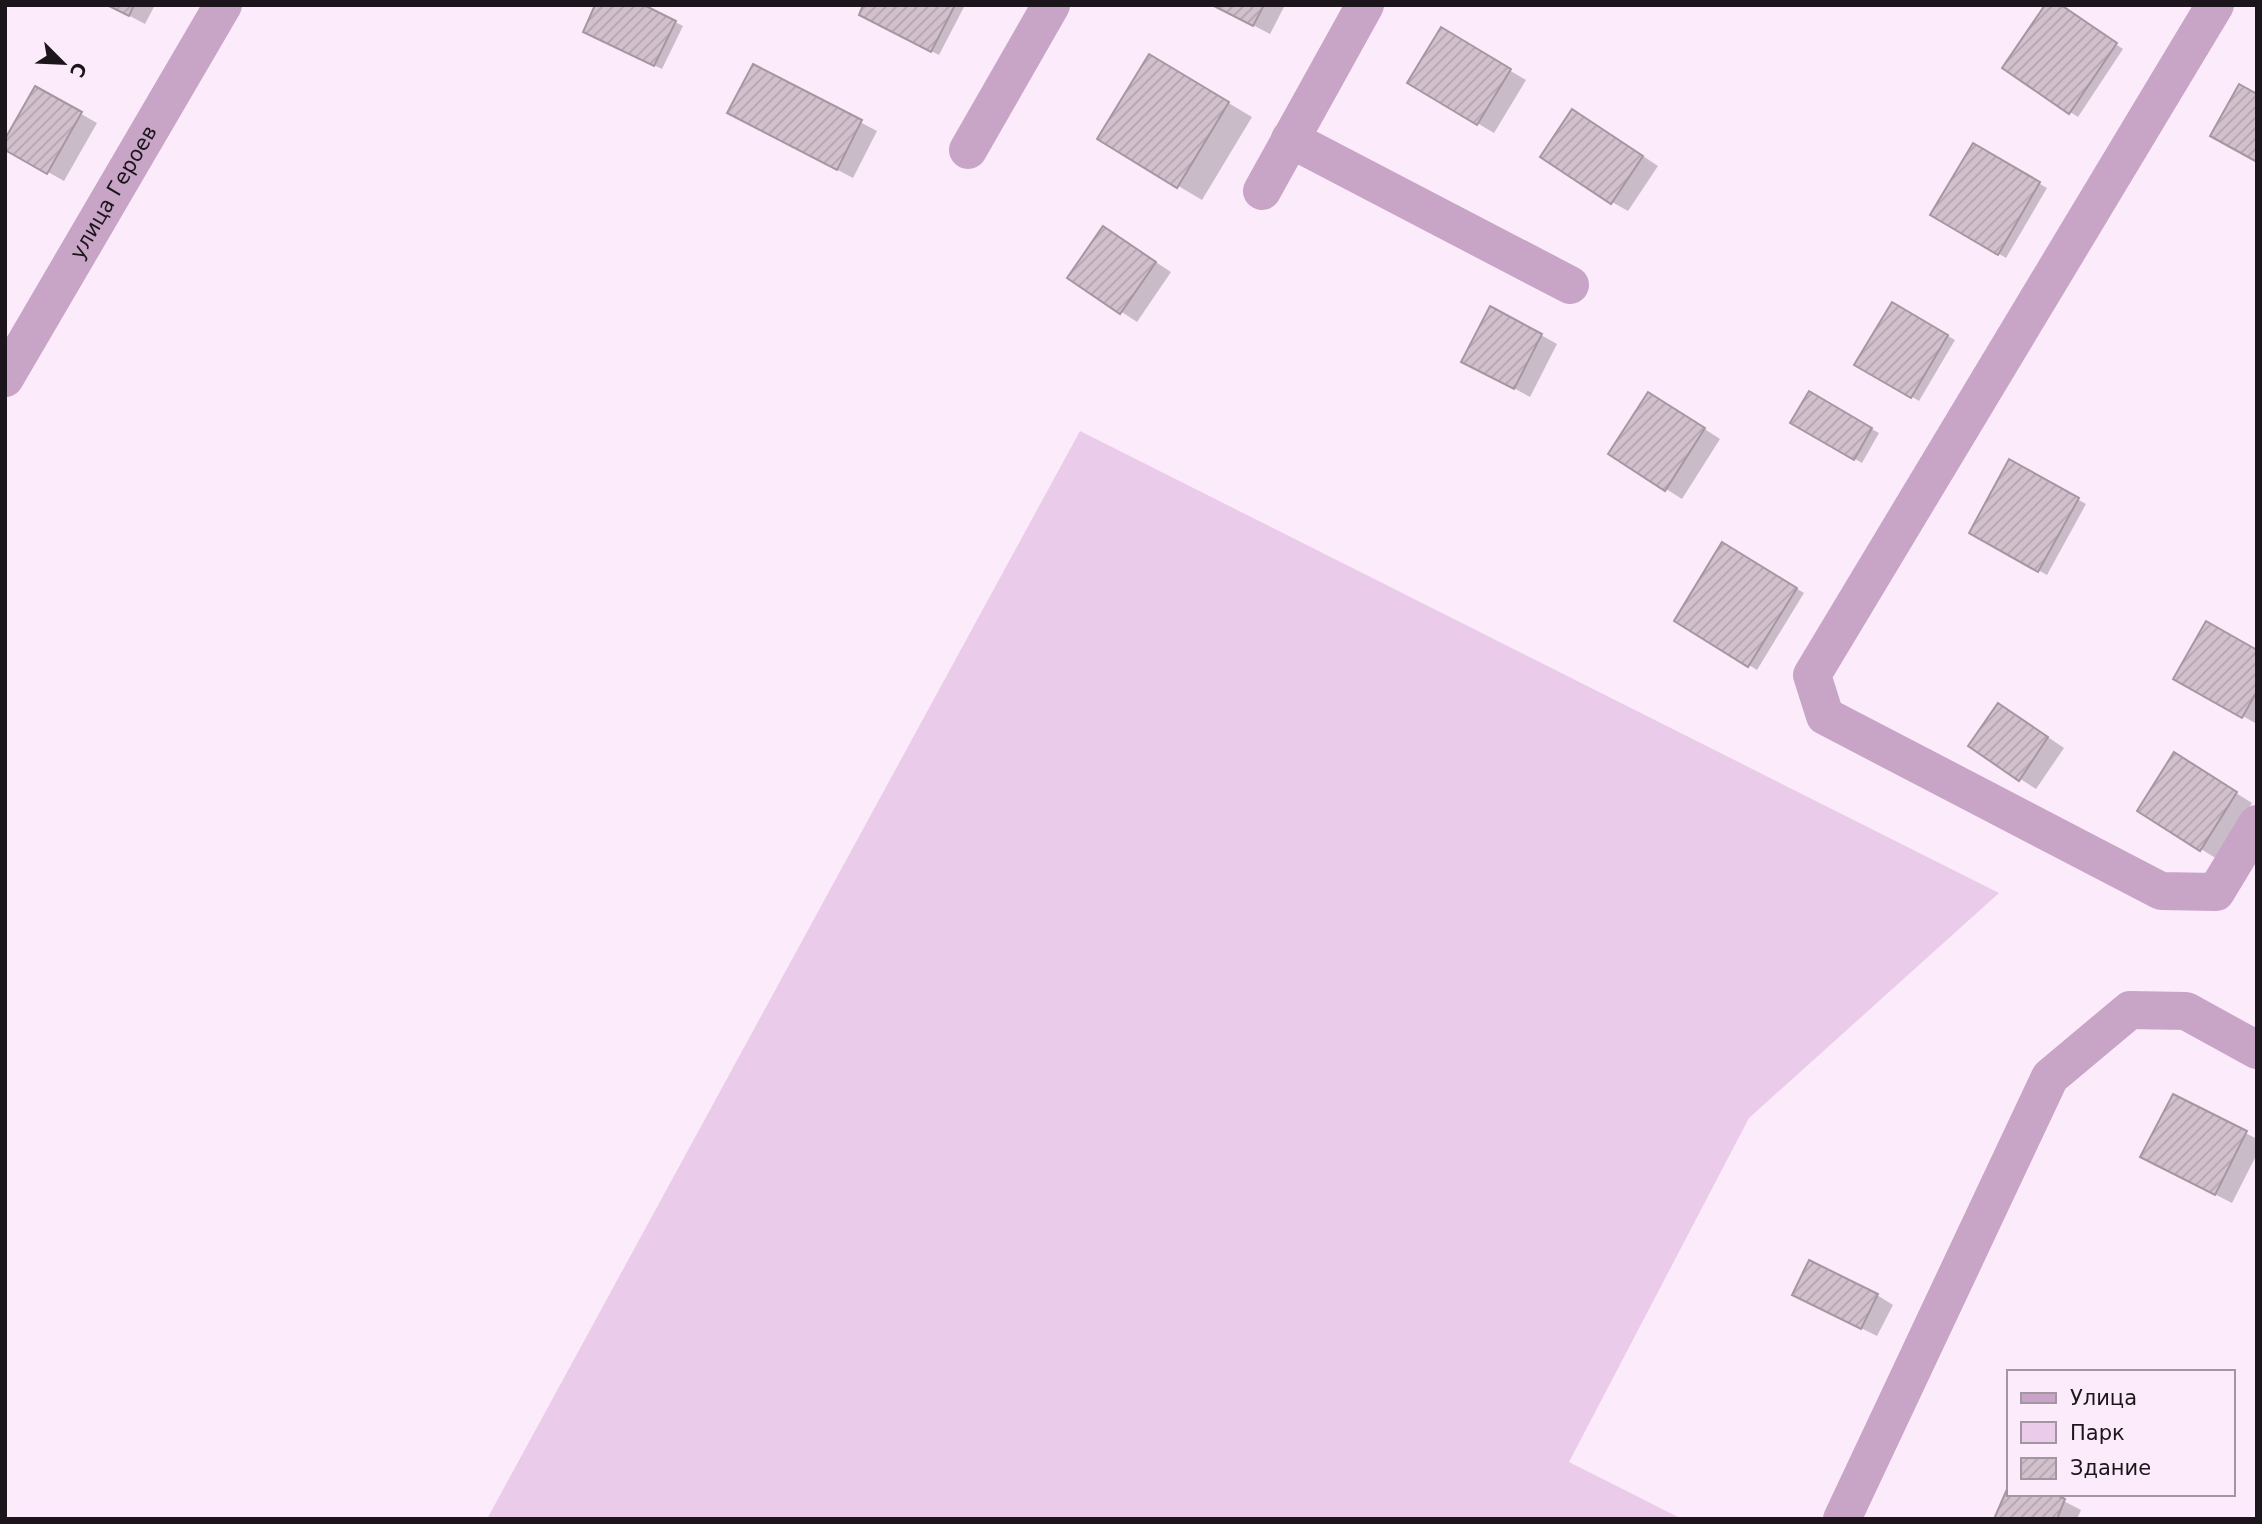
<svg xmlns="http://www.w3.org/2000/svg" width="2262" height="1524" font-family="'DejaVu Sans',sans-serif">
  <defs>
    <pattern id="building-hatch" width="6" height="6" patternUnits="userSpaceOnUse" patternTransform="scale(1.75)"><rect width="6" height="6" fill="#d2c0cc"/><path d="M-1 1l2-2M0 6l6-6M5 7l2-2" fill="none" stroke="#b4a4af"/></pattern>
  </defs>
  <rect width="100%" height="100%" fill="#fcecfb"/>
  <path fill="#eacbe9" d="M1080,431L1999,893L1749,1118L1569,1462L1682,1519H487Z"/>
  <path fill="#0003" d="M109,5H155L145,24Z
    M865,5H965L939,55L868,19Z
    M1214,5H1285L1270,34Z
    M2059,5L2123,49L2078,117L2070,112Z
    M675,22L683,26L662,69L592,36Z
    M1441,30L1526,80L1494,133L1410,83Z
    M754,66L877,131L853,178L746,122Z
    M1173,70L1252,117L1202,200L1099,139Z
    M36,88L97,123L64,181L5,148Z
    M1589,120L1658,166L1628,211L1612,202Z
    M1973,145L2047,188L2006,258L1933,215Z
    M1104,228L1171,272L1137,322L1069,277Z
    M1893,304L1955,340L1919,401L1857,364Z
    M1541,335L1557,344L1530,397L1480,370Z
    M1809,394L1879,433L1862,463L1793,423Z
    M1665,403L1720,439L1682,499L1666,489Z
    M2010,461L2086,504L2047,575L1971,532Z
    M1723,544L1804,593L1757,670L1676,620Z
    M2257,652V724L2192,688Z
    M2014,714L2064,748L2036,789L1970,746Z
    M2190,764L2252,803L2217,859L2201,849Z
    M2173,1096L2257,1139V1154L2232,1203L2159,1166Z
    M1794,1295H1877L1893,1305L1877,1336Z
    M2008,1491V1494H2050L2081,1510L2077,1519H1996Z"/>
  <path fill="url(#building-hatch)" stroke="#a796a2" stroke-width="2" d="M107,5H134L129,16Z
    M595,5H644L676,21L654,66L583,32Z
    M863,5H955L931,52L859,15Z
    M1212,5H1264L1253,26Z
    M2045,5H2061L2117,43L2069,114L2002,68Z
    M1441,27L1511,69L1477,125L1407,83Z
    M1149,54L1229,102L1177,188L1097,139Z
    M753,64L862,120L837,170L727,113Z
    M2239,84L2257,94V162L2210,136Z
    M35,86L82,112L47,174L5,150V139Z
    M1572,109L1643,156L1611,204L1540,157Z
    M1973,143L2040,182L1998,255L1930,215Z
    M1103,226L1156,262L1120,314L1067,278Z
    M1892,302L1948,335L1911,398L1854,365Z
    M1490,306L1542,334L1514,389L1461,362Z
    M1809,391L1872,428L1854,460L1790,423Z
    M1648,392L1705,428L1665,491L1608,454Z
    M2009,459L2079,498L2038,572L1969,533Z
    M1722,542L1797,588L1748,667L1674,621Z
    M2206,621L2257,650V691L2242,718L2173,679Z
    M1998,703L2048,737L2019,781L1968,746Z
    M2174,752L2237,792L2200,851L2137,811Z
    M2173,1094L2247,1131L2215,1195L2140,1157Z
    M1809,1260L1878,1294L1861,1329L1792,1295Z
    M2008,1487V1494H2055L2065,1499L2057,1519H1994Z"/>
  <g fill="none" stroke-linecap="round" stroke-linejoin="round">
    <g stroke="#c8a4c6" stroke-width="38">
      <path d="M2215,5L1812,675L1825,716L2161,891L2216,892L2257,824"/>
      <path d="M1290,139L1570,285"/>
      <path d="M968,150L1051,5"/>
      <path d="M1262,191L1365,5"/>
      <path id="s1" d="M5,378L223,5"/>
      <path d="M1842,1519L2050,1077L2130,1010L2186,1011L2257,1050"/>
    </g>
  </g>
  <g text-anchor="middle" dominant-baseline="central" stroke-width="6" stroke-linejoin="round" paint-order="stroke">
    <g font-size="21" fill="#1c161c" stroke="#fcecfb">
      <text stroke="none"><textPath href="#s1" startOffset="215">улица Героев</textPath></text>
    </g>
  </g>
  <rect width="2262" height="1524" fill="none" stroke="#1c161c" stroke-width="14"/>
  <rect x="2007" y="1370" width="228" height="126" fill="#fcecfb" stroke="#a296a2" stroke-width="2"/>
  <rect x="2021" y="1393" width="35" height="10" fill="#c8a4c6" stroke="#a296a2" stroke-width="2"/>
  <text x="2070" y="1405" font-size="21" fill="#1c161c">Улица</text>
  <rect x="2021" y="1422" width="35" height="21" fill="#eacbe9" stroke="#a296a2" stroke-width="2"/>
  <text x="2070" y="1440" font-size="21" fill="#1c161c">Парк</text>
  <rect x="2021" y="1458" width="35" height="21" fill="url(#building-hatch)" stroke="#a296a2" stroke-width="2"/>
  <text x="2070" y="1475" font-size="21" fill="#1c161c">Здание</text>
  <g transform="translate(63 63) rotate(114)" stroke="#fcecfb" stroke-width="5" paint-order="stroke">
  <path d="M0-5L12 26L0 18L-12 26Z" fill="#1c161c"/>
  <text y="-10" font-size="19" font-weight="bold" text-anchor="middle" fill="#1c161c">С</text>
  </g>
</svg>
